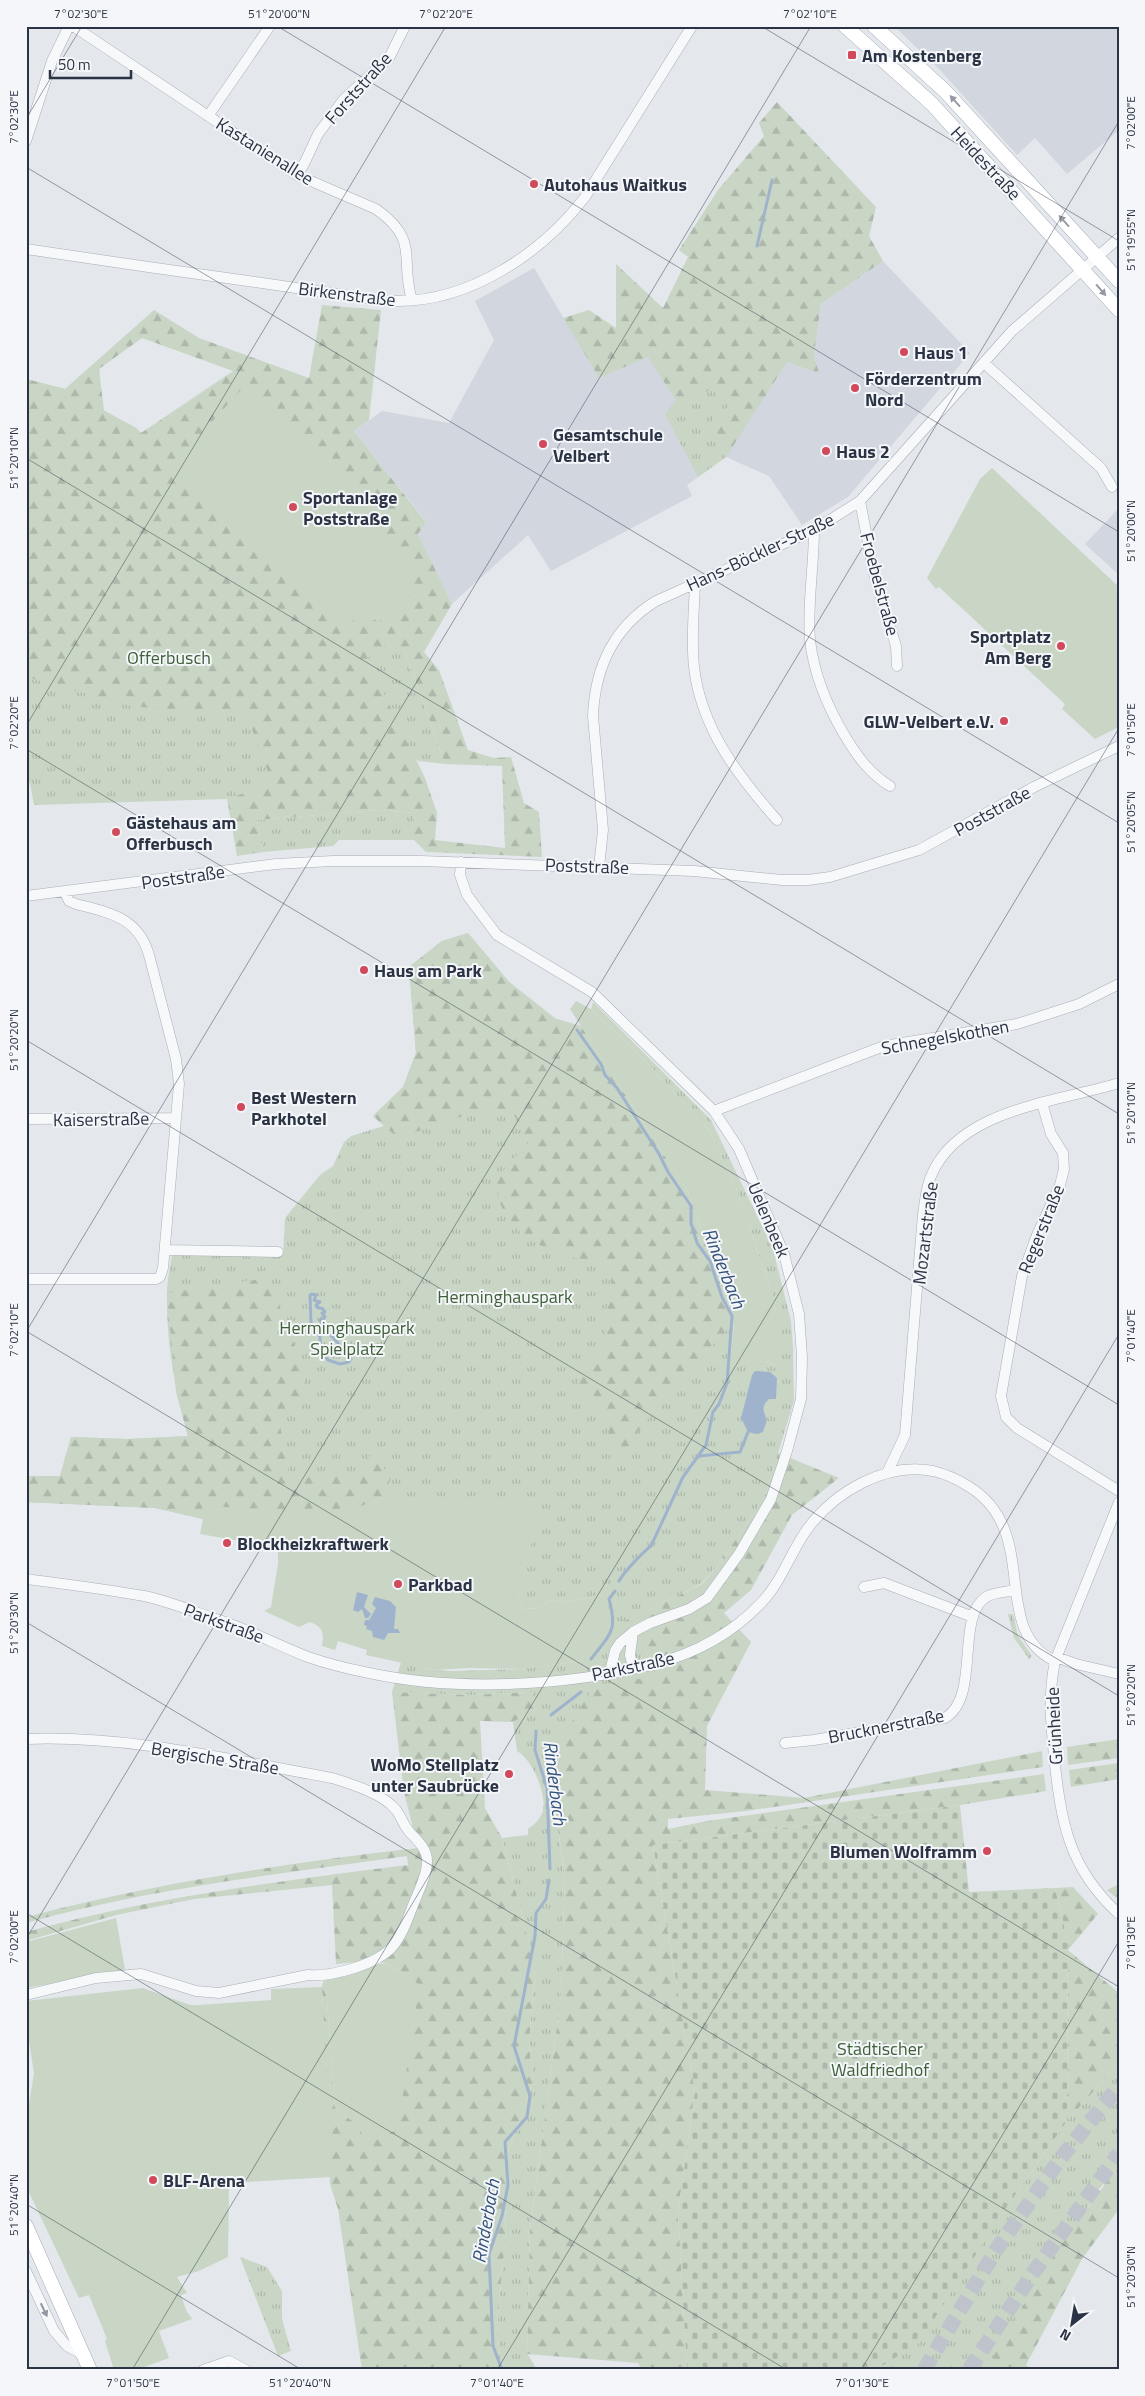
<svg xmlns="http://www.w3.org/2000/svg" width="1145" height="2396" font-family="'Titillium Web',sans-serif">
  <defs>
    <pattern id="grass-tufts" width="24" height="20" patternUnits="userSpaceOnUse" patternTransform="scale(1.25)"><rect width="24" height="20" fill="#c9d6c5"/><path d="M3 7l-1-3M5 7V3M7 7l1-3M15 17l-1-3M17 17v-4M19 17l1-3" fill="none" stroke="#adb8ab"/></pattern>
    <pattern id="forest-firs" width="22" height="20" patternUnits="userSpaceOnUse" patternTransform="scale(1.25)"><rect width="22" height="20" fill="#c9d6c5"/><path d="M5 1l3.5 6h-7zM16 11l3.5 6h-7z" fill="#adb8ab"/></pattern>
    <pattern id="cemetery-stones" width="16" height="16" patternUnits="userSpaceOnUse" patternTransform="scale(1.25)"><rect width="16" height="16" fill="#c9d6c5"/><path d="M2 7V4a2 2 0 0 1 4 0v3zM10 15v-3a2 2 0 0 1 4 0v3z" fill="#adb8ab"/></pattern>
  </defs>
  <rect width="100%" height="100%" fill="#e4e7ec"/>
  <path fill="#d2d6de" d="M894,26H1119V130L1067,174L1035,138L1017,155L940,70Z
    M883,261L970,353L848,497L802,525L769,476L726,457L687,485L692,496L551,571L528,535L452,604L418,534L426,521L354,431L382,411L449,423L494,340L475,301L534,268L599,378L648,356L678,404L787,362L819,372L814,355L821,304Z
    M1119,508V575L1085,544Z"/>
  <path fill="url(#grass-tufts)" d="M714,351L756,409L726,457L698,477L665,414Z
    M26,379L65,389L136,428L173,465L365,610L405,652L445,764L418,761L414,757L367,660L272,784L227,799L34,805L30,783L26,781Z
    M379,810L414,813V840H339L333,846L263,852L257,820Z
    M468,933L509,982L556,1019L581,1026L734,1322L731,1354L777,1365L774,1300L736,1188L710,1132L637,1052L591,1009L593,1002L711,1120L773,1249L791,1321L793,1347L794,1401L764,1499L718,1565L701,1584L619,1624L643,1645L648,1656L678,1672L547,1763L565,1874L561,1995L530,2230L527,2353L537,2370H501L497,2325L505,2242L507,2155L533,2082L529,2044L535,1966L502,1838L528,1835V1829C534,1825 541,1818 543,1811C547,1794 532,1759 517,1751L513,1722L537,1708L532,1692L471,1695L392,1692L401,1662L433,1670L452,1671L521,1669L581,1661L603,1595L566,1602L550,1600L538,1608L523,1609L518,1597L524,1572L203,1519L155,1508L26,1502V1476H60L71,1437L128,1439L188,1436C175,1391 166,1341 167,1294C167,1281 170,1267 172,1255H283L285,1218L320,1175L333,1166L344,1142L351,1136L384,1126L373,1116L403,1087L416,1053L409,967L442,941Z
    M1008,1614H1013L1018,1636L1032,1656L1029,1659L1014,1638Z
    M1119,2063V2165L1100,2188L985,2370H875L1002,2214L1067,2121Z
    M240,2257L267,2267L282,2291V2319L291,2351L278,2356Z"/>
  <path fill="url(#forest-firs)" fill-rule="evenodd" d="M777,102L876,207L869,236L883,261L821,304L814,355L819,373L787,362L726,457L712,420L728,407L719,386L678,404L648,357L599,378L563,318L589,310L616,328V264L663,308L688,257L679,250L718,190L764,136L759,123Z
    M322,305L381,310L369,420L354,431L426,522L418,534L452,604L424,652L439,670L468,750L494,758L511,757L524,803L539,812L542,857L426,852L414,840V813L379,810L257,820L263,852L237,856L227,799L272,783L246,713L217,715L132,706L26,677V379L65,389L154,310L199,338L309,378ZM142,338L233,371L141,433L136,428L104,411L99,369ZM247,384L373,504L363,514L402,583L411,593L385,619L365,610L343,628ZM390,641L405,652L445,764L502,766L505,848L435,840L437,813L425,778L367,659Z
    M468,933L509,982L556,1019L581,1026L688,1192L734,1322L643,1424L618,1463L606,1424L578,1383L604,1341L613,1267C574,1258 530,1251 506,1216C500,1207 498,1192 495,1182L508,1164L529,1143L514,1115L484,1109L398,1138L373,1116L403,1087L416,1053L409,967L442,941Z
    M267,1278L292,1337L308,1391L300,1409L277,1410L289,1473L330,1477L353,1472L372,1454L391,1477L385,1496L352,1510L304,1511L202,1506L203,1519L155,1508L26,1502V1476H60L71,1437L128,1439L188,1436L176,1392L167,1293Z
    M778,1453L839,1478L792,1515L751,1590L724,1613L751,1642L707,1726L705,1790L804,1798L1042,1751L1043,1767L746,1811L668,1819V1829L707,1821L1044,1774L1046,1791L960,1805L653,1845L695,2091L678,2212L687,2370H642L638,2363L527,2354L530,2230L561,1995L565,1873L547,1763L593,1687L677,1672L648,1656L643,1645L618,1624L702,1584L718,1565L764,1499Z
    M392,1692L471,1695L532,1692L537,1708L513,1722L480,1721L485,1808L502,1838L535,1966L529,2044L533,2082L507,2155L505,2242L497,2325L501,2370H362L338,2209L330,2184L322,1987L325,1974L335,2108L358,2125L419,1985L386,1963L369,1961L336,1964L332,1885L194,1899L116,1915L26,1941V1932C151,1897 280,1881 408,1865L407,1856C279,1874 150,1888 26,1923V1917C155,1883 287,1863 418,1848L404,1792Z
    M1119,1739V1758L1068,1765L1067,1747Z
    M1119,1763V1779L1071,1787L1069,1770Z
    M1119,1884V1900L1107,1890Z
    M1073,1887L1098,1914L1068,1950L1119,1993V2063L1067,2121L1068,1943L1055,1888Z
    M1119,2165V2209L1082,2259L1026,2365L1032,2370H985L1054,2254Z"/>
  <path fill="url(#cemetery-stones)" d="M960,1805L969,1892L1055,1888L1068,1943L1067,2121L1002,2214L918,2344L875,2370H687L678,2212L695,2091L653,1845Z"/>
  <path fill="#c9d6c5" d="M247,383L373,504L363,515L419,568L402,583L411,593L385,619L383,618L378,623L365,610L343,629L173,465Z
    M992,468L1119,587V727L1095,739L1062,709L1065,704L939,587L936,589L927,578L980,479Z
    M576,1001L591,1009L637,1052L710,1132L736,1188L774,1300L778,1365L731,1355L734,1322L688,1192L570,1009Z
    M385,1496L531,1505L538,1518L518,1597L523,1609L538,1608L550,1600L566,1602L604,1595C610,1605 611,1623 608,1634L581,1661L521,1669L470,1668L434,1670L366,1655L367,1650L338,1641L335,1650L322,1646C324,1632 323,1627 310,1622L299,1627L264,1611L271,1607L278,1564V1548L200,1534L203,1519L202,1506L304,1511L352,1510Z
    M116,1918L125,1970L26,1988V1942Z
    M386,1963L419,1985L398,2129L367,2145L358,2125L335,2108L325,1974Z
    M322,1987L331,2177L229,2183L228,2257L199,2271L177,2277L187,2293L181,2295L186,2310L192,2319L159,2331L169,2358L136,2370H114L105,2341L107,2339L89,2295L79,2298L26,2186V2123L34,2073L26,2021V2001L143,1988L190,2005H199L271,2000V1989Z"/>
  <path fill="#9fb4cc" d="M755,1371L770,1372L777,1378L776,1399H769C761,1407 763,1410 767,1420L763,1432L757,1434L748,1432L741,1418L752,1375Z
    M357,1592L368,1595L364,1607L371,1614L368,1618H365L362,1609L358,1612L353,1610Z
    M375,1597L390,1601L396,1607L394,1629H398L400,1633H388L384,1640L373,1637L372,1631L366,1629L367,1626L364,1625L365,1620H369L376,1608L372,1604Z"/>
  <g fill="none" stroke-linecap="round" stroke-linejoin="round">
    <path stroke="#9fb4cc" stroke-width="3" d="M757,246L772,180
      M577,1030L601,1064L605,1075L617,1088L659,1154L668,1172L691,1206V1223L697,1243L710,1261L722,1297L732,1316L727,1383L719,1404L713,1412L706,1445L683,1477L651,1546C643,1552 624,1572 619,1581
      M350,1358C343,1354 342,1348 337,1342C330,1334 324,1331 320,1320L325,1317L322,1313L325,1312L323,1309L317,1307L316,1305L320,1302L314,1300L316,1295L312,1294L310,1295L311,1323L320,1337V1349L328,1360L340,1364L349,1362L351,1359
      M699,1456L740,1452L748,1432
      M591,1659C610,1634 618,1632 609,1599L615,1591
      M551,1715L581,1692
      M536,1731L535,1750L547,1788L550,1869
      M502,2370L493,2346L489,2254L502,2216L508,2185L505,2142L527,2117L530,2096L514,2046L535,1936L536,1913L546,1899L549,1880"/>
    <path stroke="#bfc3cb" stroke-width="15" stroke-dasharray="15 8" stroke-linecap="butt" d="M924,2370L996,2250L1060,2159L1119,2086
      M969,2370L1033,2273L1119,2153"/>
    <defs>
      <path id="minor" d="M73,26L297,175L376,209C421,241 399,258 412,300
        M208,116L270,26
        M26,141L52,61L69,26
        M297,175L304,164L318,134L344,99L389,58L405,26
        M26,249C105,261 183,272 262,283C289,287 317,291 344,295C361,297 379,301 396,301C470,302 542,253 585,197L692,26
        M984,363L1101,468L1112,487
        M860,501L874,574L896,646L897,666
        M814,530C814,566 807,605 810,640C814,675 827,706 845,736C857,756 870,774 890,786
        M695,583C694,611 691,639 694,667C701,728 738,776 777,820
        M461,862L460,875L467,895L497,935L592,992L714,1111L739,1149L784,1254L799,1314L802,1357L801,1399L787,1451L771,1499L739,1554L707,1598L689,1609L650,1623L633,1632L620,1643L615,1651L610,1672
        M599,867L603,830L593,716C595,667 614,627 656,601L814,530L860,501L1012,331L1119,238
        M26,896L276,864L333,861H421L694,871L782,880H808L830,877L919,850L1034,787L1119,746
        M1042,1103L1051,1134L1063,1153L1064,1169L1060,1185L1037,1235L1022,1276L1001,1396L1006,1417L1017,1428L1119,1491
        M714,1111L884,1046L1017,1024L1079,1004L1119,984
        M26,1119L176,1118
        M165,1250L278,1252
        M26,1279H156L160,1277L163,1268L179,1084L176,1059L149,955C138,917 110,913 76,904L69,901L65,892
        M887,1473L905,1435L923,1214C925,1202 926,1187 931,1176C959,1109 1057,1102 1119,1083
        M1119,1502L1055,1661C1048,1696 1051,1722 1054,1756C1061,1821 1068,1868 1119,1914
        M26,1579C65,1584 105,1589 144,1596C168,1601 192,1611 216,1619C248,1629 277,1645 308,1657C328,1664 349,1669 369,1673C458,1692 567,1686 655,1664C696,1653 733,1633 762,1602C782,1581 791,1551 808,1528C836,1491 886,1462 933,1471C946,1474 957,1479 968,1486C1043,1531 988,1630 1055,1661
        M864,1587L884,1583L973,1617
        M1056,1657L1076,1664L1119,1674
        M633,1668L630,1655L633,1632
        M26,1739C129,1735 232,1760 332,1778C351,1784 384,1794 396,1810C401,1816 403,1824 408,1830C414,1838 423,1844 426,1854C430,1867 421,1886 416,1898C409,1914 404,1933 393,1946C377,1965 331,1977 308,1975L219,1993L196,1991L141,1974L96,1978L26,1995
        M785,1743L814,1740L945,1718C981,1697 955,1617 986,1597C994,1592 1007,1592 1016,1590
        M26,2271L54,2331L67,2346L84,2355
        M203,2370L229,2361L246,2370"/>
      <path id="major" d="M845,26L932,104L1119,310
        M874,26L946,92L1119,281
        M26,2226L90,2370"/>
    </defs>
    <use href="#minor" stroke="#a9aeb7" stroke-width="11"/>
    <use href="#major" stroke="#a3abb8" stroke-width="15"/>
    <use href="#minor" stroke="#f7f8fa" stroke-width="10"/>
    <use href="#major" stroke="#fff" stroke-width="14"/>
  </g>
  <defs><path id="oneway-solid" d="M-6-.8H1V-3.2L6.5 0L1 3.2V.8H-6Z" transform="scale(1.25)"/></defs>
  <g fill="#959aa2">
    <use href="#oneway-solid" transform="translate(955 101) rotate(-132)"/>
    <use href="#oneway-solid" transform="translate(1064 221) rotate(-132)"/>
    <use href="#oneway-solid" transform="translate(1101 290) rotate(49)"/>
  </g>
  <use fill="#9196a0" href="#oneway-solid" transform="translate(44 2310) rotate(65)"/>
  <path fill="none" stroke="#2b3445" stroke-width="1" stroke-opacity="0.45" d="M277,26L1119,532M761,26L1119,241M26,119L82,26M26,167L1119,823M26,458L1119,1114M26,726L446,26M26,749L1119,1405M26,1040L1119,1696M26,1331L1119,1987M26,1332L811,26M26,1622L1119,2278M26,1913L787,2370M26,1939L1119,121M26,2204L302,2370M132,2370L1119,728M497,2370L1119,1334M861,2370L1119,1941"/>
  <g fill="#d1495b" stroke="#f4f6f9" stroke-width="2">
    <rect x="847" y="50" width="10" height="10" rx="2.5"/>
    <circle cx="534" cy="184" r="5"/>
    <circle cx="904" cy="352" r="5"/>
    <circle cx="855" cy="388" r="5"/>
    <circle cx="543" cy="444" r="5"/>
    <circle cx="826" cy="451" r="5"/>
    <circle cx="293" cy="507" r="5"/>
    <circle cx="1061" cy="646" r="5"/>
    <circle cx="1004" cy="721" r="5"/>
    <circle cx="116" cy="832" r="5"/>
    <circle cx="364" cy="970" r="5"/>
    <circle cx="241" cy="1107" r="5"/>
    <circle cx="227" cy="1543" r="5"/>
    <circle cx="398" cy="1584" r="5"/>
    <circle cx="509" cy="1774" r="5"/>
    <circle cx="987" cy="1851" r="5"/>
    <circle cx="153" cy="2180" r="5"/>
  </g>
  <g text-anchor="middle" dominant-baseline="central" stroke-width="4" stroke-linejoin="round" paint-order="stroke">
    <g font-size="18" font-weight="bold" fill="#2b3445" stroke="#f4f6f9" text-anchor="start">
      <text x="862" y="55">Am Kostenberg</text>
      <text x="544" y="184">Autohaus Waitkus</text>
      <text x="914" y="352">Haus 1</text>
      <text x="865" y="378">Förderzentrum<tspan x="865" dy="21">Nord</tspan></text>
      <text x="553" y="434">Gesamtschule<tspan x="553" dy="21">Velbert</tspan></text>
      <text x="836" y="451">Haus 2</text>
      <text x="303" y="497">Sportanlage<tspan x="303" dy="21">Poststraße</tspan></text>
      <text x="1051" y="636" text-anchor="end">Sportplatz<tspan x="1051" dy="21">Am Berg</tspan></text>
      <text x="994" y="721" text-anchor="end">GLW-Velbert e.V.</text>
      <text x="126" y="822">Gästehaus am<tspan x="126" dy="21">Offerbusch</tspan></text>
      <text x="374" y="970">Haus am Park</text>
      <text x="251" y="1097">Best Western<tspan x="251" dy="21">Parkhotel</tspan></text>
      <text x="237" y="1543">Blockheizkraftwerk</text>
      <text x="408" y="1584">Parkbad</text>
      <text x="499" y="1764" text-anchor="end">WoMo Stellplatz<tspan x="499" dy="21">unter Saubrücke</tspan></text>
      <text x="977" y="1851" text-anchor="end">Blumen Wolframm</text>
      <text x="163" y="2180">BLF-Arena</text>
    </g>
    <g font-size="18" fill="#2b3445" stroke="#f4f6f9">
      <text transform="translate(358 88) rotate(-48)">Forststraße</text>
      <text transform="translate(265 151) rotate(32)">Kastanienallee</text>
      <text transform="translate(986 163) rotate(47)">Heidestraße</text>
      <text transform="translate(347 294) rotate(7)">Birkenstraße</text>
      <text transform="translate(760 552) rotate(-25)">Hans-Böckler-Straße</text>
      <text transform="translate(880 584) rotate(75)">Froebelstraße</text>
      <text transform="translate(992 811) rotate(-29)">Poststraße</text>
      <text transform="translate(587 866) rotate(2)">Poststraße</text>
      <text transform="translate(183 877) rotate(-8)">Poststraße</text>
      <text transform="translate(945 1037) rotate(-10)">Schnegelskothen</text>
      <text transform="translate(101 1119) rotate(-1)">Kaiserstraße</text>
      <text transform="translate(769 1220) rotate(67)">Uelenbeek</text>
      <text transform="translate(1041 1229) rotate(-68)">Regerstraße</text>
      <text transform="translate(925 1233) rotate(-83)">Mozartstraße</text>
      <text transform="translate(224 1623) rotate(20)">Parkstraße</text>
      <text transform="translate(633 1666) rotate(-12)">Parkstraße</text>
      <text transform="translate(886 1726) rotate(-11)">Brucknerstraße</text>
      <text transform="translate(1054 1726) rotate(-93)">Grünheide</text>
      <text transform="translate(215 1758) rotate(9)">Bergische Straße</text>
    </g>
    <g font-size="18" fill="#3f6138" stroke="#f4f6f9">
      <text x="169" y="657">Offerbusch</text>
      <text x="505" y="1296">Herminghauspark</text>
      <text x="347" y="1327">Herminghauspark<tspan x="347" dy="21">Spielplatz</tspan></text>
      <text x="880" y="2048">Städtischer<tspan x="880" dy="21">Waldfriedhof</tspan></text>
    </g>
    <g font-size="19" font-style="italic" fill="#34527a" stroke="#f4f6f9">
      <text transform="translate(725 1268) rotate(68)">Rinderbach</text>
      <text transform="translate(556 1783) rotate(83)">Rinderbach</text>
      <text transform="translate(485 2221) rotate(-80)">Rinderbach</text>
    </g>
  </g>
  <rect width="1145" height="2396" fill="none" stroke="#f4f6f9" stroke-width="55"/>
  <g transform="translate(1072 2324) rotate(211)" stroke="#f4f6f9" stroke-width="4" paint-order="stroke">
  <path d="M0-4L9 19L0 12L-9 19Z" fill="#2b3445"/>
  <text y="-8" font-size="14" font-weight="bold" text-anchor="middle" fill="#2b3445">N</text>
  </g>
  <path d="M50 70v8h81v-8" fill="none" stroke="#2b3445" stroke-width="2.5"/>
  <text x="58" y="70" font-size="15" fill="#2b3445" stroke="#f4f6f9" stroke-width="4" paint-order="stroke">50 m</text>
  <rect x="28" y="28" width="1090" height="2340" fill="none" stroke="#2b3445" stroke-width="2"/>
  <g font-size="12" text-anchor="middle" fill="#2b3445">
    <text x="81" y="18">7°02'30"E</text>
    <text x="279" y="18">51°20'00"N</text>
    <text x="446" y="18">7°02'20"E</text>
    <text x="810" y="18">7°02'10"E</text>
    <text transform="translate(14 117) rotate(-90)" y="4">7°02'30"E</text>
    <text transform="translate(1131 123) rotate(-90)" y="4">7°02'00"E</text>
    <text transform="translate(1131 240) rotate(-90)" y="4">51°19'55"N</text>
    <text transform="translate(14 458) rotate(-90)" y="4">51°20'10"N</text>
    <text transform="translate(1131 531) rotate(-90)" y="4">51°20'00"N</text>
    <text transform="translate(14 723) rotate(-90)" y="4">7°02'20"E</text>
    <text transform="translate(1131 730) rotate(-90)" y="4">7°01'50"E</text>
    <text transform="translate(1131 822) rotate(-90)" y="4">51°20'05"N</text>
    <text transform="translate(14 1040) rotate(-90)" y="4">51°20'20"N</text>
    <text transform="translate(1131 1113) rotate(-90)" y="4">51°20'10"N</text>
    <text transform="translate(14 1330) rotate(-90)" y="4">7°02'10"E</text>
    <text transform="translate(1131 1336) rotate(-90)" y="4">7°01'40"E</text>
    <text transform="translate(14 1623) rotate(-90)" y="4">51°20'30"N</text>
    <text transform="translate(1131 1695) rotate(-90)" y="4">51°20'20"N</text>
    <text transform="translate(14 1937) rotate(-90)" y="4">7°02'00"E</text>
    <text transform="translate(1131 1943) rotate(-90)" y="4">7°01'30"E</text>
    <text transform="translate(14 2205) rotate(-90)" y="4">51°20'40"N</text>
    <text transform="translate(1131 2277) rotate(-90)" y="4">51°20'30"N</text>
    <text x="133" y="2387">7°01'50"E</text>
    <text x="300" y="2387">51°20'40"N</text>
    <text x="497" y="2387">7°01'40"E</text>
    <text x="862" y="2387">7°01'30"E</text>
  </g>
</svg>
